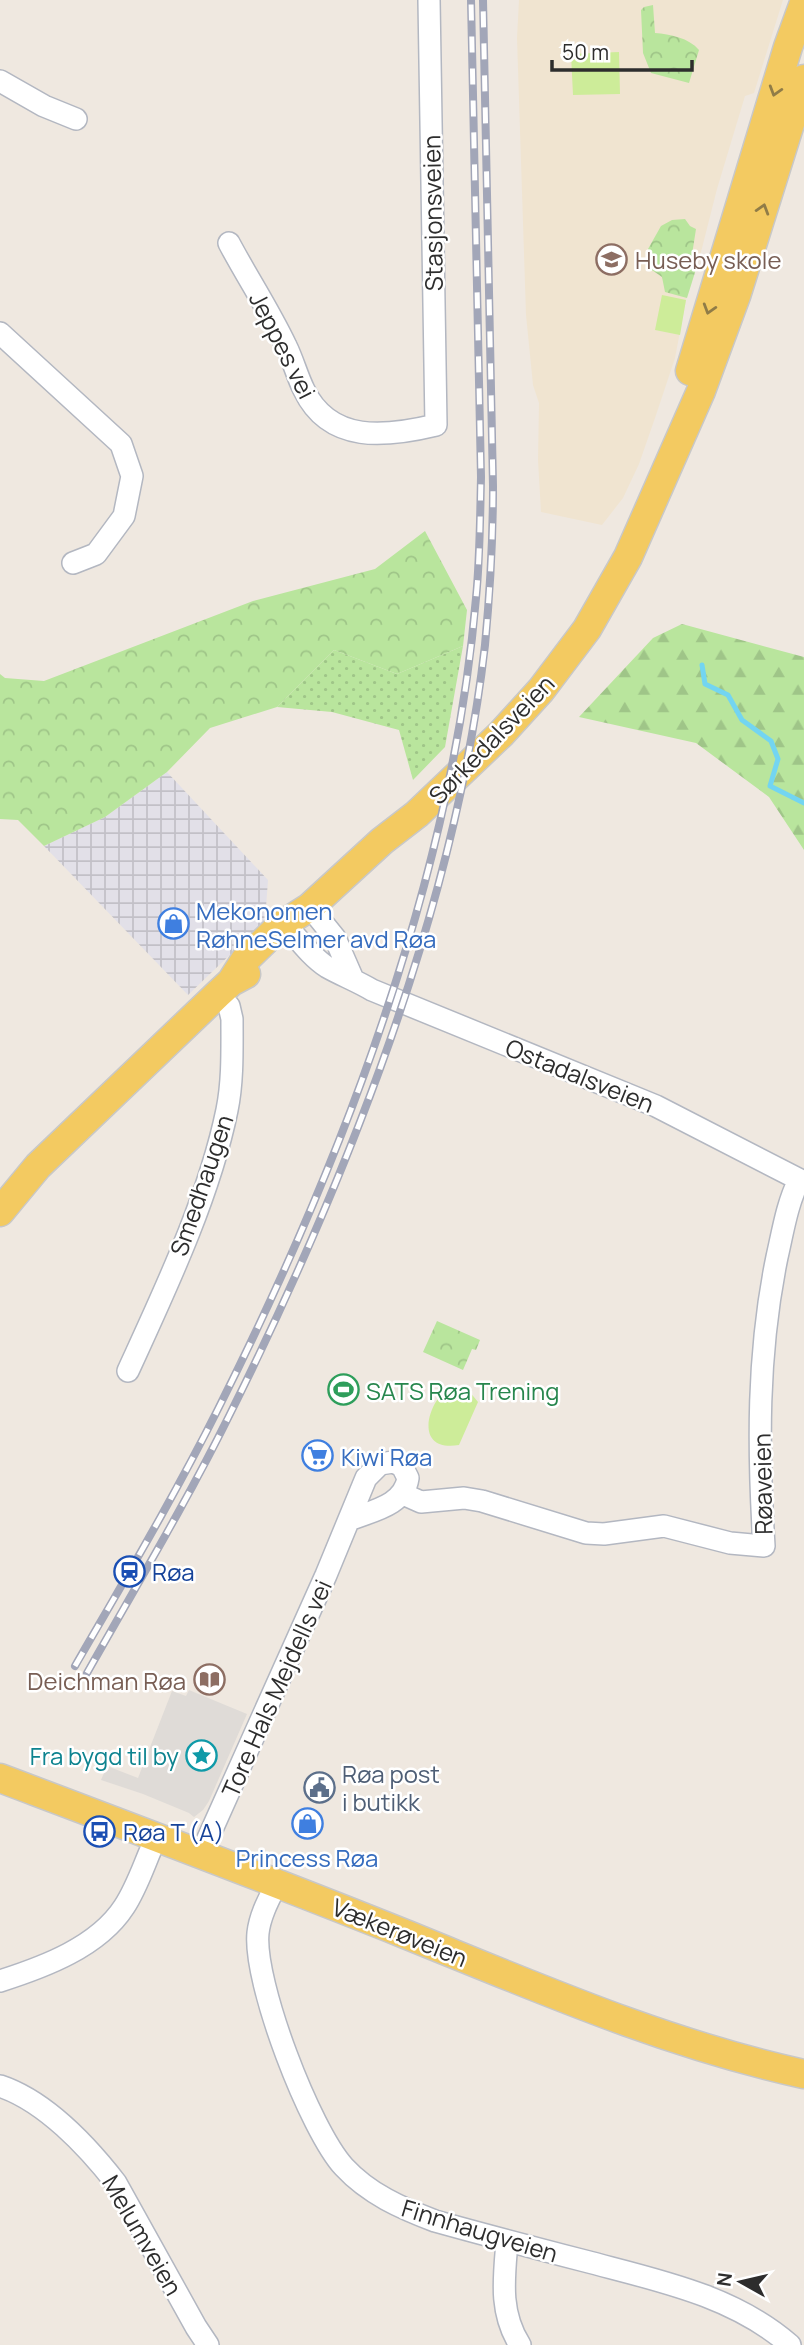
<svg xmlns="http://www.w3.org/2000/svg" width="804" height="2345" font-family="Manrope,sans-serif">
  <defs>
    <pattern id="industrial-grid" width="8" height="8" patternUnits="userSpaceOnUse" patternTransform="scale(1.75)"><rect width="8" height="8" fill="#e2e0e8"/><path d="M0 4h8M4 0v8" fill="none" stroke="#c2c0c7"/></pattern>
    <pattern id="grass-dots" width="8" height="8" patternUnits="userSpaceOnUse" patternTransform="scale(1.75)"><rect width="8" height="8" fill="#b9e59d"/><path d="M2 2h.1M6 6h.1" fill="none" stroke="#9fc588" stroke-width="1.8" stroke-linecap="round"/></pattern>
    <pattern id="forest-firs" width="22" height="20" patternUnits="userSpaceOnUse" patternTransform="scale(1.75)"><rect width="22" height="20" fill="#b9e59d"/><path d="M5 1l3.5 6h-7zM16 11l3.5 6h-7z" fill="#9fc588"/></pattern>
    <pattern id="park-crowns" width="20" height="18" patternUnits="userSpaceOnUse" patternTransform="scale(1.75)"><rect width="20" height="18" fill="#b9e59d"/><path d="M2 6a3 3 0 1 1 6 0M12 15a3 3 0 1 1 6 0" fill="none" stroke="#9fc588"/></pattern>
  </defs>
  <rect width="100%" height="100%" fill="#efe8e0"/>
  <path fill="url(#industrial-grid)" d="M167,772L268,880L265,921L188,995L44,846L105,817Z"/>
  <path fill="#f0e4d0" d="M519,0H783L754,93L745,96L717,189L701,252L686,300L675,358L655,418L639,464L623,498L602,525L541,512L538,460L539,403L533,385L526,315L517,38Z"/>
  <path fill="url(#grass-dots)" d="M463,646L445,747L413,780L399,730L332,712L277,707L334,650L397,674Z"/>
  <path fill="url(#forest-firs)" d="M682,624L804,657V850L769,797L696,743L579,717L653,638Z"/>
  <path fill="url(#park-crowns)" d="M653,5L655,33C670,34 689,38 699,50L689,83L651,73L643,53L641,10L644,7Z
    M685,219L690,226L696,229L691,261L697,266L687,298L665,292L662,277L649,268L652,256L648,249L661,226L672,220Z
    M425,531L467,610L463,646L397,674L334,650L277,707L210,728L167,772L105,817L44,846L18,820L0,819V674L5,678L44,681L253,601L375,569Z
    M437,1321L480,1340L476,1350L472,1349L463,1370L423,1352Z"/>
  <path fill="#cdec99" d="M619,52L620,94L573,95L571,54Z
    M662,295L686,300L680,335L655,330Z
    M453,1387L469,1391L478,1402L459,1445C407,1453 433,1390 453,1387Z"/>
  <path fill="#dfdbd7" d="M189,1690L247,1714L209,1801L203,1810L194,1817L189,1813L143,1794L101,1780L107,1766L138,1778L172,1691L186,1696Z"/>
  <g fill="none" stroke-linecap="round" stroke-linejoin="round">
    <path stroke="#73d5f1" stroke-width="5" d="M702,665L705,684L728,695L742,720L771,741L778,759L770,786L804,803"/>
    <defs>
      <path id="minor" d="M0,81L44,106L76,119
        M229,243C247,277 269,310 286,346C293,360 297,376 304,390C330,444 386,437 436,425L429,0
        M0,333L121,444L132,476L124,516L96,554L73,563
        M310,907L335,938L352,977
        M284,923C297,937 310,956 327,967C341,975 357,981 372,990L656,1106L804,1182
        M128,1371C165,1290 209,1198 227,1110C233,1081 232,1048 232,1019L229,1006L218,994
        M403,1494L421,1502L464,1498L482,1501L586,1533L604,1534L664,1526L730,1543L764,1546C758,1448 757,1354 777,1257C783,1231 787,1204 799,1180
        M201,1854L326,1575L366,1478L380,1464L393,1462L402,1466L408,1478C404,1506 371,1511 349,1520
        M277,1883C269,1899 260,1915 258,1933C253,1982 310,2130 344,2167C369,2194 401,2208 435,2221C485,2235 535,2248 585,2261C656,2280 733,2295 790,2345
        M0,1981C44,1967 98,1947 124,1907C138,1886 145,1861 156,1838
        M0,2086C45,2101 88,2147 116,2183L196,2327L208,2345
        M507,2242C504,2278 499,2312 520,2345"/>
      <path id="major" d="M690,371L788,47L804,3
        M231,982L245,960L280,926L310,907L382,841L417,814L501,734L541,690L587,629L628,557L701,391L736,296L804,79
        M0,1212L38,1166L218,994L231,982L246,974
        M0,1778C135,1829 271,1880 405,1934C536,1987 666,2044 804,2074"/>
    </defs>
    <use href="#minor" stroke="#b3b7c1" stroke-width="24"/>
    <use href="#major" stroke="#c8c8c8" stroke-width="31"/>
    <use href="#minor" stroke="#fff" stroke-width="21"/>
    <use href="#major" stroke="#f3ca61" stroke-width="28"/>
    <defs>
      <path id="rail" d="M75,1666C124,1581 174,1497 218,1409C343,1160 452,878 476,598C480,558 480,518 481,477L471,0
        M87,1673C135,1588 186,1503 229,1416C347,1179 455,909 485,645C490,592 493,539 493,486L483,0"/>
    </defs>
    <use href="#rail" stroke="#a2a6b8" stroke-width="8"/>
    <use href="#rail" stroke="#fff" stroke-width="5" stroke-dasharray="16" stroke-linecap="butt"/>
  </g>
  <defs><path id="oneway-chevron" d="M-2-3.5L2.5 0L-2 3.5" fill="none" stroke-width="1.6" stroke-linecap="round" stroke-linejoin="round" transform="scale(1.75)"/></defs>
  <g stroke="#907c47">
    <use href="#oneway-chevron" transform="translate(775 91) rotate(107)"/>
    <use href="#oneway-chevron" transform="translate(763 209) rotate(-73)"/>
    <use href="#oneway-chevron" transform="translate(709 309) rotate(107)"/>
  </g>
  <defs>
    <symbol id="school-ring" viewBox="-11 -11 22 22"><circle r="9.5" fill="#fff" stroke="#8d6e63" stroke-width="1.5"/><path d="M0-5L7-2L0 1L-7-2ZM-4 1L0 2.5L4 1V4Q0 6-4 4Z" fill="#8d6e63"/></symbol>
    <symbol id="shop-ring" viewBox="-11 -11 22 22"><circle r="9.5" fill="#fff" stroke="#3f7fe0" stroke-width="1.5"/><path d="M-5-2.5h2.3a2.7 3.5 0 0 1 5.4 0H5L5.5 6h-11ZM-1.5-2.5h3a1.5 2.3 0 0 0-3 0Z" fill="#3f7fe0"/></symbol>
    <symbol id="stadium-ring" viewBox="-11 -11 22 22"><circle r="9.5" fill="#fff" stroke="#2e9e5b" stroke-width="1.5"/><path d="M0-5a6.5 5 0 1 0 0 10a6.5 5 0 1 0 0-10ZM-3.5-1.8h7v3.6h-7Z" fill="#2e9e5b"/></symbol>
    <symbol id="supermarket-ring" viewBox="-11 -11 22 22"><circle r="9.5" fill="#fff" stroke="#3f7fe0" stroke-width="1.5"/><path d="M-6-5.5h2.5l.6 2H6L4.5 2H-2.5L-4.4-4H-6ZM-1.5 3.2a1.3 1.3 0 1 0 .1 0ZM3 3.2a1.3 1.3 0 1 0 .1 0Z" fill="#3f7fe0"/></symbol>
    <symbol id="station-ring" viewBox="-11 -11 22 22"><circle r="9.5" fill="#fff" stroke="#1a4fb4" stroke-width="1.5"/><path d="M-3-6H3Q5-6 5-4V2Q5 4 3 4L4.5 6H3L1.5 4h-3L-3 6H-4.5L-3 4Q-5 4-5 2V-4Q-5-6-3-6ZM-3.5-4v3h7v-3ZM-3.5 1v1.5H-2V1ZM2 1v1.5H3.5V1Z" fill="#1a4fb4"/></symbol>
    <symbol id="library-ring" viewBox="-11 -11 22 22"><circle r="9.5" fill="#fff" stroke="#8d6e63" stroke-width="1.5"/><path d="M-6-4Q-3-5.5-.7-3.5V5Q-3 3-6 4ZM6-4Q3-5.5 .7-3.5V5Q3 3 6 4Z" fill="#8d6e63"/></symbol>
    <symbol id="sight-ring" viewBox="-11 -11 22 22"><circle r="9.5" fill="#fff" stroke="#0f9aa8" stroke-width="1.5"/><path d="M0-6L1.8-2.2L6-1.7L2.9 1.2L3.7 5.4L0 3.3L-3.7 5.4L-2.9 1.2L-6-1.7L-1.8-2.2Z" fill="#0f9aa8"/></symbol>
    <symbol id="civic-ring" viewBox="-11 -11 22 22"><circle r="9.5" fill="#fff" stroke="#5c6f8a" stroke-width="1.5"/><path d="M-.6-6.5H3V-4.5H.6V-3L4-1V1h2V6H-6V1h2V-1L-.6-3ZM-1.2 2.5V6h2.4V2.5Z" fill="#5c6f8a"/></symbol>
    <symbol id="bus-ring" viewBox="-11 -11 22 22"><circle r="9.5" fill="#fff" stroke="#1a4fb4" stroke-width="1.5"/><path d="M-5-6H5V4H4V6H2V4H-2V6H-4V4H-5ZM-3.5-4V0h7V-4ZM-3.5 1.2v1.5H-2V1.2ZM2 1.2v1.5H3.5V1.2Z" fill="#1a4fb4"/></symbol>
  </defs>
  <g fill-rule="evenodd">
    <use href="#school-ring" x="594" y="242" width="35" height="35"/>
    <use href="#shop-ring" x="156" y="906" width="35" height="35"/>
    <use href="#stadium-ring" x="326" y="1372" width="35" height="35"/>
    <use href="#supermarket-ring" x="300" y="1438" width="35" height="35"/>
    <use href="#station-ring" x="112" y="1554" width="35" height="35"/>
    <use href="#library-ring" x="192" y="1662" width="35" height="35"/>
    <use href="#sight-ring" x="184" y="1738" width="35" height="35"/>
    <use href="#civic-ring" x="302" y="1770" width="35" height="35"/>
    <use href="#shop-ring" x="290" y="1806" width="35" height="35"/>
    <use href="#bus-ring" x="82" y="1814" width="35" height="35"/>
  </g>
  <g text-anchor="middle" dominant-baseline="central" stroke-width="5" stroke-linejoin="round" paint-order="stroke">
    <g font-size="24" fill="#2d2d2d" stroke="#fff">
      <text transform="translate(432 213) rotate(-91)">Stasjonsveien</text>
      <text transform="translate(283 345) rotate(63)">Jeppes vei</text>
      <text transform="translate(491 739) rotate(-46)">Sørkedalsveien</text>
      <text transform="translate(580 1075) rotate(22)">Ostadalsveien</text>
      <text transform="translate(201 1185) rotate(-71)">Smedhaugen</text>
      <text transform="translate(762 1484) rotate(-91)">Røaveien</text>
      <text transform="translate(276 1688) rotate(-66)">Tore Hals Mejdells vei</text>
      <text transform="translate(400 1932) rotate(22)">Vækerøveien</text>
      <text transform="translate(480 2230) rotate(17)">Finnhaugveien</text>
      <text transform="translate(143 2235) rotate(60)">Melumveien</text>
    </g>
    <g font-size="24" fill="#785e54" stroke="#fff" text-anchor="start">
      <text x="635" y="259">Huseby skole</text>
      <text x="186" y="1680" text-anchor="end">Deichman Røa</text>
    </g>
    <g font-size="24" fill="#366cbe" stroke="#fff" text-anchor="start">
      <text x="196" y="910">Mekonomen<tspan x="196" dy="28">RøhneSelmer avd Røa</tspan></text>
      <text x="341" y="1456">Kiwi Røa</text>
      <text x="307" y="1857" text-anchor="middle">Princess Røa</text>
    </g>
    <g font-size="24" fill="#27864d" stroke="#fff" text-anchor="start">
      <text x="366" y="1390">SATS Røa Trening</text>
    </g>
    <g font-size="24" fill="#164399" stroke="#fff" text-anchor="start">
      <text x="152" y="1571">Røa</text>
      <text x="123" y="1831">Røa T (A)</text>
    </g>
    <g font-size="24" fill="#0d838f" stroke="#fff" text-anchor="end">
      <text x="179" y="1755">Fra bygd til by</text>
    </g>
    <g font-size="24" fill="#4e5e75" stroke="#fff" text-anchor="start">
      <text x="342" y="1773">Røa post<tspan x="342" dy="28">i butikk</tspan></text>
    </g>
  </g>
  <g transform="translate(741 2282) rotate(278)" stroke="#ffffff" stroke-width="5" paint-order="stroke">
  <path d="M0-5L12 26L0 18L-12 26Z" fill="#2d2d2d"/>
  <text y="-10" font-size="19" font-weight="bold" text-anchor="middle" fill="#2d2d2d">N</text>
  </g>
  <path d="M552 60v10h140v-10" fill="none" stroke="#2d2d2d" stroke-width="3.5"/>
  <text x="562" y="60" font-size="21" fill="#2d2d2d" stroke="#ffffff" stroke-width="5" paint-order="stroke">50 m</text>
</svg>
